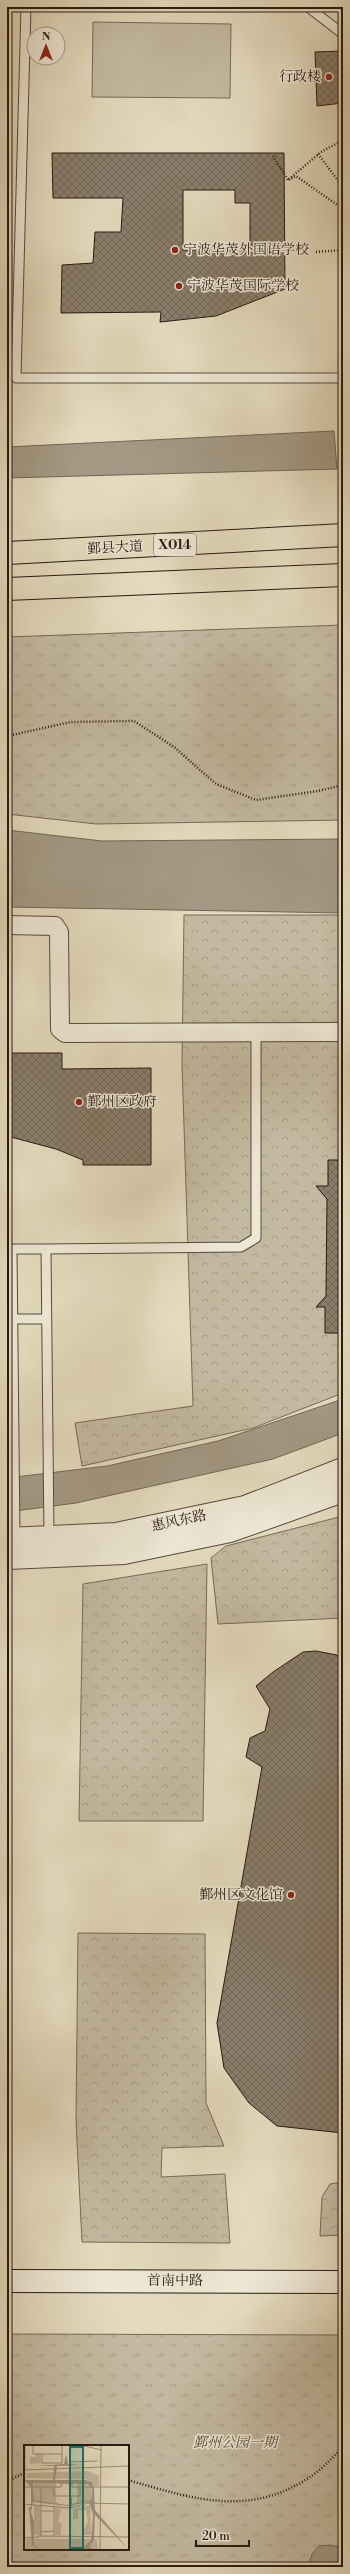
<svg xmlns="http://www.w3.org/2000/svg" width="350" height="2574" font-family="'Libre Bodoni','Noto Serif SC',serif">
  <defs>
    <pattern id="grass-tufts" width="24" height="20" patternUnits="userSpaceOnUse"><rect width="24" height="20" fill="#c3b9a0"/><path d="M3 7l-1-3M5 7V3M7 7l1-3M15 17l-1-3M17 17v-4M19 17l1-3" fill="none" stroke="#a89e89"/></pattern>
    <pattern id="forest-crowns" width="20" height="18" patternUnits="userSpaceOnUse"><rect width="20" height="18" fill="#c3b9a0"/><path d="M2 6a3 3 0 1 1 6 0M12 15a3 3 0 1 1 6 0" fill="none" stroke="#a89e89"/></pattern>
    <pattern id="building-cross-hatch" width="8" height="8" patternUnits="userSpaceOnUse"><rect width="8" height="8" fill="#897d6a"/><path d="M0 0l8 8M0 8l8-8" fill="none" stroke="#706656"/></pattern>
  </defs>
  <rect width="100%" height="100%" fill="#e3dabd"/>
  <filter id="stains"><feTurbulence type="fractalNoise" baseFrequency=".005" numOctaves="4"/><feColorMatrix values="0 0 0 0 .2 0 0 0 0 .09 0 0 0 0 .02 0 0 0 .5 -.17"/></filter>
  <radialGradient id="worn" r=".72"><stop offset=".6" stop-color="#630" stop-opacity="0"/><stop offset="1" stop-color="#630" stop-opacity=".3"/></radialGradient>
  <path fill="url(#grass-tufts)" stroke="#766958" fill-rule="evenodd" d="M343,625V820L96,824L7,814V637Z
    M7,2334L343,2335V2567H7ZM25,2446H128V2549H25Z"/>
  <path fill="url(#forest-crowns)" stroke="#766958" d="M184,915H343V1393L253,1428L82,1466L75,1423L193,1406L182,1064Z
    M343,1516V1618L218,1624L211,1558L226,1546Z
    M207,1564L203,1821H79L83,1584Z
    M78,1933L205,1934L206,2103L224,2146L162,2148L161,2177L225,2174L230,2243L82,2242L76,2120Z
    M343,2182V2235L320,2236L322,2197L330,2184Z"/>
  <path fill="#c3b9a0" stroke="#766958" d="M93,22L231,24L230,98L92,97Z"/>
  <path fill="#a39883" stroke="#726555" d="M334,431L337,469L7,478V447Z
    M7,830L102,841L343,839V913L7,907Z
    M343,1399V1433L273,1459L76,1503L7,1512V1478L107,1466L218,1441Z
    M330,2545L343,2548V2567H308L312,2554L319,2546Z"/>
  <path fill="url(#building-cross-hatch)" stroke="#281911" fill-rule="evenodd" d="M343,51V103L317,106L315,52Z
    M52,153H284L285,289L216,316L160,322L161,312L61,313L62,265L93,263L95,232H121L123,198H53ZM183,190H235V203H250V250H183Z
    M7,1053H62V1069L151,1068V1165H83V1160L56,1149L7,1136Z
    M328,1160H343V1333H325V1307H316L326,1296L327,1199L316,1186H328Z
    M316,1651L337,1655L343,1662V2133L277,2126L249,2103L224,2068L217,2023L262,1767L246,1757L250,1738L265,1731L270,1709L256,1686L273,1672L303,1652Z"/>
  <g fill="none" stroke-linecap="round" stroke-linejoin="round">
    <defs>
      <path id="service" d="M26,7L16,378H343
        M308,7L343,34
        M7,1249H46L49,1538
        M12,1249L15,1539
        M46,1249L241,1247L256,1238V1032
        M7,1319H46"/>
      <path id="minor" d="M7,925L55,926L59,932L60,1029L65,1033L343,1032"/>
      <path id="tertiary" d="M7,1539L116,1534L245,1507L343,1469
        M7,1558L124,1553L230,1531L343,1491"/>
      <path id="secondary" d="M7,2281L343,2282"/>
      <path id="primary" d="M7,553L343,535
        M7,589L343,575"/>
    </defs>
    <use href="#service" stroke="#57493c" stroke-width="11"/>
    <use href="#minor" stroke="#57493c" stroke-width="20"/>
    <use href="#tertiary" stroke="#57493c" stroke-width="24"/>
    <use href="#secondary" stroke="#281911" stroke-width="24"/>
    <use href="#primary" stroke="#281911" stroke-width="24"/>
    <path stroke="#281911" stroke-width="2.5" stroke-dasharray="1 2" stroke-linecap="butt" d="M255,8L257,7
      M343,140L321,152L288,180L296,176L343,209
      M318,154L343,187
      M273,156L288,180
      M343,210L340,222L343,232
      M316,252L343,250
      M7,736L71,722L134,721L174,747L216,784L256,800L318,791L343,785
      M128,2480C196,2500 254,2519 317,2472C326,2465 335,2455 343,2447
      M7,2481L25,2473"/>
    <use href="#service" stroke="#ede7d4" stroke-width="9"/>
    <use href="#minor" stroke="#ede7d4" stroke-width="18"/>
    <use href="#tertiary" stroke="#ede7d4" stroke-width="22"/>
    <use href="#secondary" stroke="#ede7d4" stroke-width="22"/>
    <use href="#primary" stroke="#e3dabd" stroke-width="22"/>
  </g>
  <g fill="#8f2418" stroke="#ede7d4" stroke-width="1.5">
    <circle cx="329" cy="77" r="4"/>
    <circle cx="175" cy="250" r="4"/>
    <circle cx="179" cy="286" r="4"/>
    <circle cx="79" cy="1102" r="4"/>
    <circle cx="291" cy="1895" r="4"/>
  </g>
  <g text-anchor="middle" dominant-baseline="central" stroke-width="3" stroke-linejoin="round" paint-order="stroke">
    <rect fill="#ede7d4" stroke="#63574c" stroke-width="1" x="154" y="534" width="42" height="22" rx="3"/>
    <g font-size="13" font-weight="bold" fill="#281911">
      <text x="175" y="545">X014</text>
    </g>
    <g font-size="14" fill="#281911" stroke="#ede7d4" text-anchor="start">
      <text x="321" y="77" text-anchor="end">行政楼</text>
      <text x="183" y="250">宁波华茂外国语学校</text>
      <text x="187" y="286">宁波华茂国际学校</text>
      <text x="87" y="1102">鄞州区政府</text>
      <text x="283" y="1895" text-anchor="end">鄞州区文化馆</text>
    </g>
    <g font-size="14" fill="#281911" stroke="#ede7d4">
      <text transform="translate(115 548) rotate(-3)">鄞县大道</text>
      <text transform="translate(179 1521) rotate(-12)">惠风东路</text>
      <text x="175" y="2281">首南中路</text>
    </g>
    <g font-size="14" font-style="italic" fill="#56493c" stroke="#ede7d4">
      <text x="235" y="2443">鄞州公园一期</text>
    </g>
  </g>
  <g transform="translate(24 2445)">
    <rect width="105" height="105" fill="#e3dabd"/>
    <path d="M64,26L75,31V41H70L68,37L61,34L2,33L4,28ZM2,94H73L74,105H1Z" fill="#c3b9a0"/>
    <path d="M32,37V57L36,60L10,55V38ZM53,38H61L67,42V55L49,60L53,57ZM10,60H16L17,90H10ZM66,60L67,90H58L64,76L62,65L54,66V74H49V64ZM31,63L37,64L34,77L37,78V90H31Z" fill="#c3b9a0"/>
    <path d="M12,9H19V18L6,19V12H12Z" fill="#c3b9a0"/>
    <path d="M42,9L44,19L59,20L33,21L31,35H62L68,37L70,44L71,65L105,105L71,70L70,95L65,102L70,105H57L67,95L69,70L65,57L44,61L9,57L7,67L10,77V100L16,104L8,100L5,62H7V42L0,35H29L30,21H12L40,19ZM9,38L64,39L68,44L67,55L43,60L10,55Z" fill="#a39883" fill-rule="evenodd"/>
    <path fill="none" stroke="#988d78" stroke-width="1" d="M9,0V9H38V0M47,0L46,17L73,16M56,0L78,5M18,18H38V9M0,25L105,21M0,42H37L38,38H48V42H105M17,42V91M29,42L30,51H47L48,63M47,51H56V42M0,59L46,63L65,58L105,59M30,62V91M17,66H30M17,87L30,86M13,91L105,92M0,93L15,92M0,105L1,0M76,105L77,0"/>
    <path fill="#0f766e" fill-opacity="0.15" stroke="#0f766e" stroke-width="2" d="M46,2H59V103H46Z"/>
    <rect width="105" height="105" fill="none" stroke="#281911" stroke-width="2"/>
  </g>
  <rect width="350" height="2574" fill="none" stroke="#e3dabd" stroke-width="24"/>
  <rect x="8" y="8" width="334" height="2558" fill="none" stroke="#281911" stroke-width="2"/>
  <rect x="12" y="12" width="326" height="2550" fill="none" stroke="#281911"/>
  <g transform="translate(46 46)"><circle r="19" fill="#ede7d4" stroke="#9e9586"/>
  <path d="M0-3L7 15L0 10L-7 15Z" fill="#8f2418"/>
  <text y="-6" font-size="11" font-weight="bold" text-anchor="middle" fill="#281911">N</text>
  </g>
  <path d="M196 2540v6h53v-6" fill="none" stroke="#281911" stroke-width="2"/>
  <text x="202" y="2540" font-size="12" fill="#281911" stroke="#ede7d4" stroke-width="3" paint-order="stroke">20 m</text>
  <rect width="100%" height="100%" filter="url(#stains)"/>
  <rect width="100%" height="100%" fill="url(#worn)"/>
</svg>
